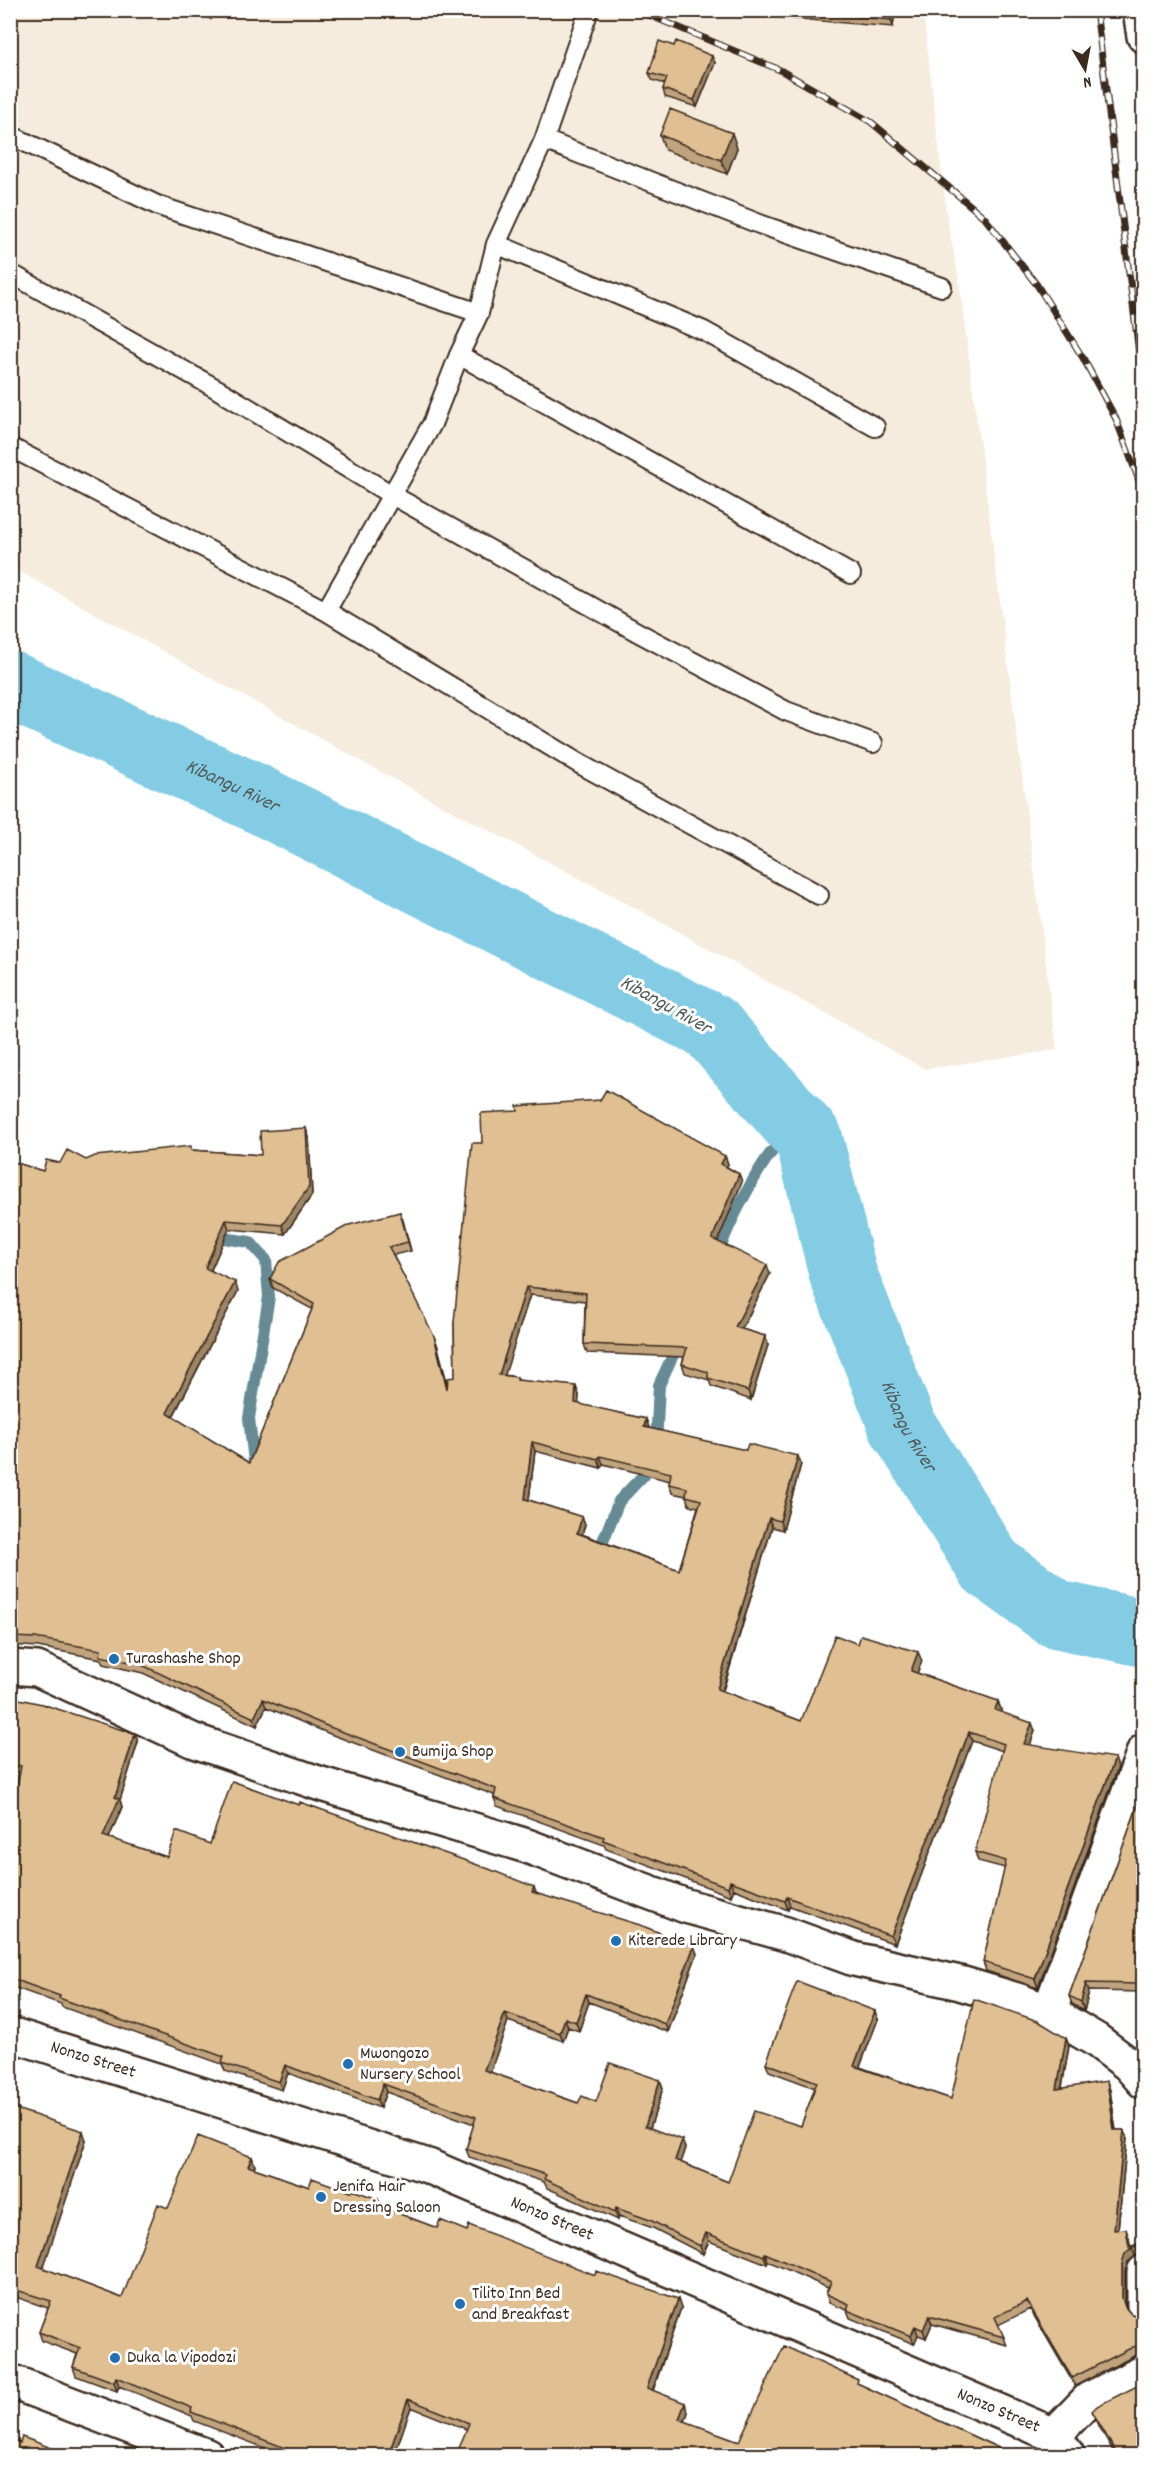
<svg xmlns="http://www.w3.org/2000/svg" width="1154" height="2466" font-family="Dekko,sans-serif">
  <rect width="100%" height="100%" fill="#fff"/>
  <filter id="ink" filterUnits="userSpaceOnUse"><feTurbulence type="fractalNoise" baseFrequency=".0167" numOctaves="2"/><feDisplacementMap in="SourceGraphic" scale="12" xChannelSelector="R" yChannelSelector="G"/><feConvolveMatrix kernelMatrix="1 2 1 2 8 2 1 2 1" color-interpolation-filters="sRGB"/></filter>
  <g filter="url(#ink)">
    <path fill="#f6ecde" d="M11,11H923L947,218L959,280L1057,1050L925,1069L639,910L426,797L11,567Z"/>
    <g fill="none" stroke-linecap="round" stroke-linejoin="round">
      <path stroke="#668b95" stroke-width="12" d="M210,1236L250,1242L266,1260L269,1297L249,1418L254,1462L250,1469
        M718,1257C723,1233 761,1160 779,1144C784,1139 793,1137 800,1134L809,1139
        M656,1446L659,1385L679,1342
        M597,1556L619,1501L655,1463"/>
      <path stroke="#83cce4" stroke-width="68" id="s1" d="M10,685L256,798L711,1027L809,1139L843,1274L903,1427L990,1566L1056,1614L1144,1633"/>
      <defs>
        <path id="service" d="M10,135L159,206L479,313
          M544,140L762,225L942,287
          M496,244L704,331L875,427
          M10,273L217,389L392,495L639,633L786,711L873,743
          M459,355L851,574
          M10,447L326,611L578,763L819,895
          M326,611L432,424L459,355L479,313L496,244L544,140L589,10"/>
        <g id="minor">
          <path d="M1140,10L1144,36"/>
          <path d="M10,1667L37,1669L192,1740L321,1784L527,1846L686,1906L786,1934L854,1959L960,1983L1017,2000L1049,2012L1096,2040L1128,2064L1144,2082"/>
          <path d="M1049,2012L1144,1751"/>
          <path id="s2" d="M10,2034L428,2166L1054,2435L1068,2456"/>
          <path d="M1144,2272V2306"/>
          <path d="M10,2381L207,2456"/>
          <path d="M1054,2435L1089,2399L1144,2372"/>
        </g>
      </defs>
      <use href="#service" stroke="#3b2a1e" stroke-width="22"/>
      <use href="#minor" stroke="#3b2a1e" stroke-width="38"/>
      <use href="#service" stroke="#fff" stroke-width="18"/>
      <use href="#minor" stroke="#fff" stroke-width="33"/>
      <defs>
        <path id="rail" d="M637,10L780,70L871,122L984,217L1037,285L1083,358L1116,419L1144,494
          M1096,10L1144,393"/>
      </defs>
      <use href="#rail" stroke="#3b2a1e" stroke-width="7"/>
      <use href="#rail" stroke="#fff" stroke-width="4.5" stroke-dasharray="14" stroke-linecap="butt"/>
    </g>
    <path fill="#c1a47e" stroke="#3b2a1e" stroke-width="1.5" fill-rule="evenodd" d="M187,10H214L211,19Z
      M735,10H895L893,27L736,14Z
      M715,63L697,107L665,97L663,89L665,84L652,80L649,73Z
      M660,135L737,148L727,174L665,150Z
      M309,1137L312,1195L285,1234L229,1229L211,1270L238,1291L173,1417L249,1463L312,1309L273,1288L270,1279L400,1212L411,1251L393,1255L437,1344L448,1386L455,1377L454,1322L725,1156L728,1164L727,1167L739,1174L742,1182L717,1242L770,1274L742,1329L765,1336L768,1345L751,1400L711,1386L709,1380L685,1373L682,1364L684,1357L587,1353L584,1344L585,1301L530,1295L504,1375L517,1377L518,1380L579,1395L578,1404L646,1419L649,1428L801,1464L783,1530L772,1527L723,1691L801,1721L858,1644L922,1661L917,1673L998,1701L1001,1710L1000,1712L1035,1731L1030,1745L1118,1767L1038,1988L986,1971L983,1962L1005,1868L978,1861L975,1852L1003,1751L972,1741L895,1944L790,1906L788,1910L734,1889L731,1896L606,1849L604,1845L497,1806L494,1798V1795L330,1734L266,1707L257,1726L143,1673L103,1664L101,1659L38,1647L10,1645V1161L43,1171L60,1163L192,1150L261,1155ZM535,1451L601,1468L603,1464L670,1481L669,1484L672,1493L686,1496L689,1505L698,1507L679,1570L582,1534L585,1525L582,1517L529,1500Z
      M10,1697L135,1734L138,1742L120,1800L122,1807L109,1838L167,1857L210,1844L537,1894L694,1946L697,1954L668,2032L589,2002L579,2031L568,2027L563,2041L508,2021L490,2072L578,2103L596,2102L660,2080L663,2088L650,2128L685,2148L680,2162L728,2182L801,2126L815,2088L769,2071L766,2063L878,2019L860,2067L951,2099L1066,2038L1069,2046L1062,2088L1110,2090L1116,2130H1124L1127,2138L1118,2230L1129,2238L1130,2247L1143,2242V2254L1135,2256L1128,2262L1125,2271V2306L1126,2308L1131,2314L1140,2316H1143V2354L1136,2355L1075,2386L1030,2309L998,2325L1007,2345L932,2324L926,2338L918,2335L914,2344L850,2318L847,2310L829,2303L826,2294L828,2288L768,2261L767,2264L709,2241L703,2254L653,2228L619,2216L618,2220L547,2188L544,2182L469,2157L466,2149L474,2124L386,2092L380,2108L288,2073L282,2090L225,2071L222,2064L62,2007L61,2004L10,1986V1828L19,1773L10,1771Z
      M1143,1791V1992L1089,1991L1084,2011L1072,2004L1069,1996Z
      M10,2107L86,2140L43,2268L122,2298L168,2208L252,2157L255,2166L254,2168L309,2187L381,2207L437,2228L467,2231L595,2275L681,2308L653,2391L688,2412L685,2422L739,2441L859,2384L1016,2456L466,2429L411,2407L394,2456H286L194,2421L192,2416L119,2386L117,2391L76,2376L73,2367L77,2354L42,2341L39,2332L48,2308L10,2295Z
      M1092,2411L1143,2456H1116L1095,2419Z"/>
    <path fill="#9d8666" stroke="#3b2a1e" stroke-width="1.5" d="M207,10H214L211,19Z
      M891,10H895L893,27L891,20Z
      M712,56L715,63L697,107L694,100Z
      M732,133L737,148L727,174L721,160Z
      M306,1128L309,1137L312,1195L285,1234L282,1225Z
      M725,1156L728,1164L724,1172L721,1164Z
      M739,1174L742,1182L715,1248L712,1239Z
      M400,1212L403,1220L411,1251L408,1242Z
      M226,1220L229,1229L208,1276L205,1268Z
      M767,1265L770,1274L738,1336L735,1327Z
      M235,1282L238,1291L170,1422L167,1413Z
      M526,1287L530,1295L502,1384L499,1375Z
      M434,1336L437,1344L451,1398L447,1389Z
      M765,1336L768,1345L751,1400L748,1391Z
      M576,1386L579,1395L578,1412L575,1403Z
      M646,1419L649,1428L644,1427Z
      M532,1442L535,1451L528,1507L525,1499Z
      M600,1456L603,1464L601,1468L598,1459Z
      M798,1456L801,1464L783,1530L780,1521Z
      M582,1517L585,1525L580,1541L577,1533Z
      M769,1518L772,1527L720,1698L717,1689Z
      M918,1652L922,1661L915,1679L911,1671Z
      M263,1699L266,1707L257,1726L254,1718Z
      M998,1701L1001,1710L998,1718L995,1710Z
      M1032,1723L1035,1731L1027,1753L1024,1744Z
      M969,1732L972,1741L895,1944L891,1936Z
      M135,1734L138,1742L120,1800L122,1807L106,1845L103,1836Z
      M1115,1758L1118,1767L1038,1988L1035,1979Z
      M730,1881L734,1889L731,1896L728,1887Z
      M534,1887L537,1895L532,1892Z
      M787,1897L790,1906L788,1910L785,1901Z
      M694,1946L697,1954L668,2032L665,2024Z
      M1086,1983L1089,1991L1084,2011L1081,2002Z
      M586,1994L589,2002L579,2031L576,2022Z
      M875,2011L878,2019L857,2074L854,2066Z
      M505,2013L508,2021L488,2079L484,2070Z
      M565,2018L568,2027L563,2041L560,2033Z
      M1066,2038L1069,2046L1060,2097L1057,2089Z
      M285,2065L288,2073L282,2090L279,2082Z
      M660,2080L663,2088L648,2134L645,2126Z
      M1107,2081L1110,2090L1117,2139L1114,2130Z
      M383,2084L386,2092L380,2108L377,2100Z
      M1124,2130L1127,2138L1117,2239L1114,2230Z
      M83,2131L86,2140L41,2275L38,2266Z
      M682,2140L685,2148L678,2169L675,2160Z
      M252,2157L255,2166L251,2175L248,2166Z
      M378,2199L382,2208L376,2205Z
      M616,2208L619,2216L618,2220L615,2212Z
      M1126,2229L1129,2238L1131,2249L1132,2247L1135,2256L1128,2262L1125,2271V2306L1128,2315L1122,2298V2263Z
      M706,2233L709,2241L703,2254L700,2246Z
      M765,2253L768,2261L767,2264L764,2256Z
      M678,2299L681,2308L650,2397L647,2388Z
      M929,2316L932,2324L926,2338L923,2330Z
      M915,2326L918,2335L914,2344L911,2336Z
      M116,2377L119,2386L117,2391L114,2382Z
      M408,2399L411,2407L394,2456H388Z
      M685,2403L688,2412L682,2428L679,2419Z"/>
    <path fill="#e0bf92" stroke="#3b2a1e" stroke-width="1.5" fill-rule="evenodd" d="M783,10H891V20Z
      M659,41L674,46L676,41L712,56L694,100L663,89L667,78L649,73Z
      M670,109L732,133L721,160L660,135Z
      M606,1090L725,1156L721,1164L739,1174L712,1239L767,1265L735,1327L765,1336L748,1391L708,1378V1372L682,1364L687,1348L584,1344L586,1293L526,1287L499,1375L517,1377V1380L576,1386L575,1403L646,1419L644,1427L746,1450L748,1444L798,1456L780,1521L769,1518L717,1689L801,1721L835,1635L858,1644L861,1635L918,1652L911,1671L998,1701L995,1710L1032,1723L1024,1744L1115,1758L1035,1979L983,1962L1006,1861L975,1852L1004,1744L969,1732L891,1936L787,1897L785,1901L730,1881L728,1887L603,1840L604,1837L494,1798L496,1789L327,1726L263,1699L254,1718L140,1664L100,1656L101,1650L35,1638L10,1637V1161L43,1171L46,1160L60,1163L67,1150L86,1160L95,1156L191,1146V1150L261,1155L260,1131L306,1128L309,1187L282,1225L226,1220L205,1268L235,1282L167,1413L249,1463L314,1304L270,1279L279,1262L349,1225L400,1212L408,1242L389,1247L434,1336L447,1389L448,1378L455,1377L454,1322L472,1143H482L481,1113L518,1111L517,1106L600,1100ZM532,1442L598,1459L600,1456L671,1473L669,1484L687,1488L686,1496L701,1500L679,1570L577,1533L582,1517L525,1499Z
      M10,1697L42,1704L135,1734L115,1797L119,1799L103,1836L167,1857L176,1831L210,1844L232,1781L299,1805L300,1802L489,1869L534,1887L532,1892L640,1925L694,1946L665,2024L586,1994L576,2022L565,2018L560,2033L505,2013L484,2070L578,2103L582,2096L596,2102L610,2063L660,2080L645,2126L682,2140L675,2160L728,2182L754,2111L801,2126L817,2082L766,2063L797,1981L875,2011L854,2066L951,2099L974,1999L1038,2021L1066,2038L1057,2089L1107,2081L1114,2130H1124L1114,2230L1126,2229L1129,2247L1143,2242V2246L1142,2245L1132,2247L1125,2254L1122,2263V2298L1125,2307L1131,2314L1140,2316H1143V2346L1142,2345L1133,2347L1072,2378L1027,2301L995,2317L1004,2337L929,2316L923,2330L915,2326L911,2336L847,2310L849,2304L826,2294L831,2282L765,2253L764,2256L706,2233L700,2246L650,2220L616,2208L615,2212L544,2179L546,2175L466,2149L476,2117L383,2084L377,2100L285,2065L279,2082L222,2063L224,2057L59,1998L60,1996L10,1978V1828L21,1766L10,1763Z
      M1143,1791V1984L1086,1983L1081,2002L1069,1996Z
      M10,2107L83,2131L38,2266L122,2298L158,2204L168,2208L198,2136L252,2157L248,2166L309,2187L312,2178L351,2192L352,2190L378,2199L376,2205L437,2228L440,2220L467,2231L469,2225L595,2275L596,2271L678,2299L647,2388L685,2403L679,2419L739,2441L784,2346L858,2380L857,2383L1016,2456H456L469,2423L408,2399L388,2456H306L191,2412L192,2408L116,2377L114,2382L73,2367L80,2348L39,2332L51,2301L10,2288Z
      M1143,2383V2456H1118L1092,2411L1097,2406Z
      M22,2437L73,2456H10V2439L20,2443Z"/>
  </g>
  <g fill="#1f6fb2" stroke="#fff" stroke-width="2">
    <circle cx="114" cy="1659" r="6"/>
    <circle cx="400" cy="1752" r="6"/>
    <circle cx="616" cy="1941" r="6"/>
    <circle cx="348" cy="2064" r="6"/>
    <circle cx="321" cy="2197" r="6"/>
    <circle cx="460" cy="2304" r="6"/>
    <circle cx="115" cy="2358" r="6"/>
  </g>
  <g text-anchor="middle" dominant-baseline="central" stroke-width="6" stroke-linejoin="round" paint-order="stroke">
    <g font-size="18" fill="#3b2a1e" stroke="#fff" text-anchor="start">
      <text x="126" y="1659">Turashashe Shop</text>
      <text x="412" y="1752">Bumija Shop</text>
      <text x="628" y="1941">Kiterede Library</text>
      <text x="360" y="2054">Mwongozo<tspan x="360" dy="21">Nursery School</tspan></text>
      <text x="333" y="2187">Jenifa Hair<tspan x="333" dy="21">Dressing Saloon</tspan></text>
      <text x="472" y="2294">Tilito Inn Bed<tspan x="472" dy="21">and Breakfast</tspan></text>
      <text x="127" y="2358">Duka la Vipodozi</text>
    </g>
    <g font-size="18" fill="#3b2a1e" stroke="#fff">
      <text stroke="none"><textPath href="#s2" startOffset="87">Nonzo Street</textPath></text>
      <text stroke="none"><textPath href="#s2" startOffset="573">Nonzo Street</textPath></text>
      <text stroke="none"><textPath href="#s2" startOffset="1059">Nonzo Street</textPath></text>
    </g>
    <g font-size="20" font-style="italic" fill="#515b59" stroke="#fff">
      <text stroke="none"><textPath href="#s1" startOffset="244">Kibangu River</textPath></text>
      <text transform="translate(665 1006) rotate(29)">Kibangu River</text>
      <text stroke="none"><textPath href="#s1" startOffset="1234">Kibangu River</textPath></text>
    </g>
  </g>
  <rect width="1154" height="2466" fill="none" stroke="#fff" stroke-width="36"/>
  <rect x="18" y="18" width="1118" height="2430" fill="none" stroke="#3b2a1e" stroke-width="2" filter="url(#ink)"/>
  <g transform="translate(1085 69) rotate(170)" stroke="#ffffff" stroke-width="4.5" paint-order="stroke">
  <path d="M0-4.5L10 22L0 15L-10 22Z" fill="#3b2a1e"/>
  <text y="-9" font-size="16" font-weight="bold" text-anchor="middle" fill="#3b2a1e">N</text>
  </g>
</svg>
